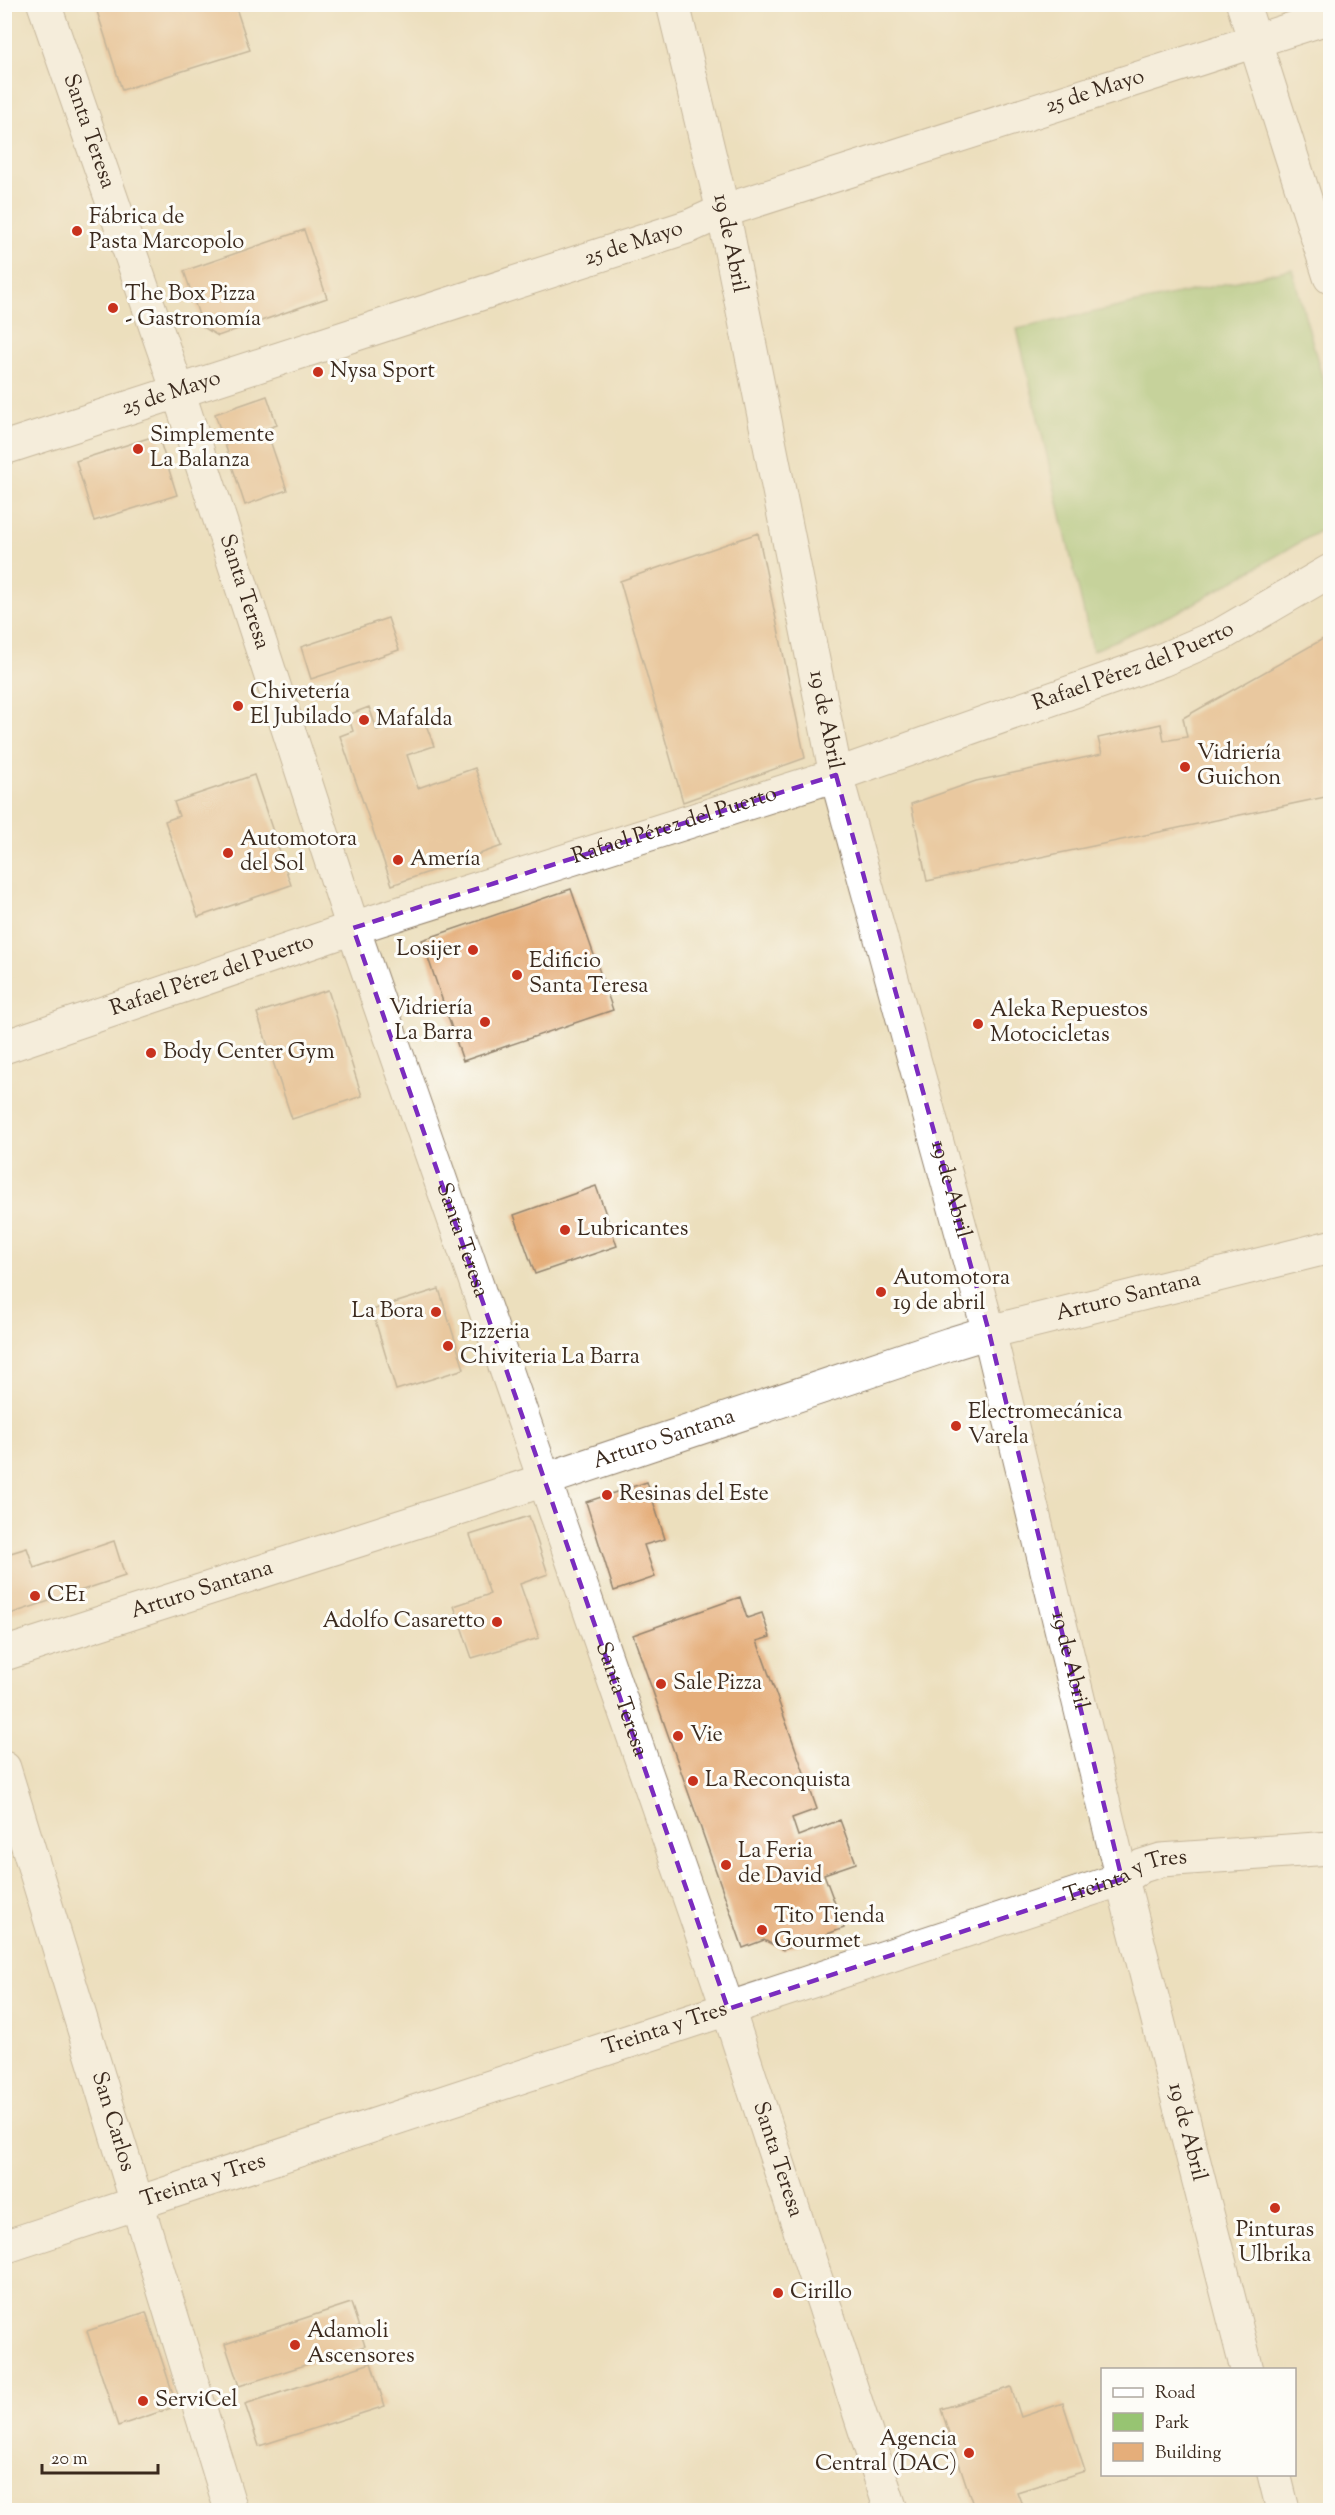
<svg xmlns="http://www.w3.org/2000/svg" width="1335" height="2515" font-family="'Sorts Mill Goudy',serif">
  <rect width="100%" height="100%" fill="#fdfcf7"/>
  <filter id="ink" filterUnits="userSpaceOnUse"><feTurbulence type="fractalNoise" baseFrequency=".0167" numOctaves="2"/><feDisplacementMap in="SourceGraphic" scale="12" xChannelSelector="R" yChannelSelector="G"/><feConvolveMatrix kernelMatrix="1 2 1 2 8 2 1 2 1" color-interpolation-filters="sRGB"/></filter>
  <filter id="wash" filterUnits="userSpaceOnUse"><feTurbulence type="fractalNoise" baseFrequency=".008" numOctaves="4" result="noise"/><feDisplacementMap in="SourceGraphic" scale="24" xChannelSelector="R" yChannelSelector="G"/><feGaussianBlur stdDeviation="1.35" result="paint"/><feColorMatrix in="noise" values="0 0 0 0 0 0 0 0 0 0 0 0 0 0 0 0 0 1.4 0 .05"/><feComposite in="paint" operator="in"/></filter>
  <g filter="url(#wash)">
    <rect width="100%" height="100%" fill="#ecdfbd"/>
    <path fill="#97c472" stroke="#697748" stroke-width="1.5" d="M1292,269L1330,405V525L1186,608L1093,651L1017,329Z"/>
    <g id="blocks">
      <path fill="#e5ae7a" d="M95,5H235L250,50L122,90Z
        M304,230L327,298L218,336L203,327L184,271Z
        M267,396L277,425L266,429L287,490L245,505L215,414Z
        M158,435L177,495L94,521L76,461Z
        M758,533L805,758L683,802L620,581Z
        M388,618L399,650L311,679L301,647Z
        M1330,635V796L927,881L911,804L976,781L1102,754L1098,738L1161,724L1164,741L1187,737L1183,718Z
        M369,707L377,730L422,714L434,746L407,755L418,788L475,768L502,846L392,885L340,736L353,731L348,715Z
        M254,775L291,885L198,917L165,821L179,816L174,802Z
        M571,889L613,1010L463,1061L422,940Z
        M328,990L362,1096L292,1119L257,1013Z
        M596,1186L617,1246L535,1274L514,1215Z
        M439,1289L464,1369L396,1390L372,1310Z
        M647,1482L665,1539L644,1545L655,1577L614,1591L586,1502Z
        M529,1516L548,1574L520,1584L539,1638L472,1658L454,1606L490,1594L470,1535Z
        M114,1541L125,1576L4,1616V1555L27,1548L34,1568Z
        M740,1597L747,1618L762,1613L770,1637L757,1641L817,1809L792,1818L798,1836L840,1820L856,1863L824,1874L844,1928L783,1950L764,1940L743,1948L633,1635Z
        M351,2303L365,2346L239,2386L225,2344Z
        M146,2312L177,2406L118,2426L87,2331Z
        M371,2363L385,2406L259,2446L245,2404Z
        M1011,2387L1021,2417L1063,2403L1085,2471L1017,2492L1024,2510H968L974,2508L941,2409Z"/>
    </g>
  </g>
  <g filter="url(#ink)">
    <use href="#blocks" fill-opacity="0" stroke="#94846e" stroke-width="1.5"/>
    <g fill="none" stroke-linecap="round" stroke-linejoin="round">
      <defs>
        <g id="minor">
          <path id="s1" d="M44,4L178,391L353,928L728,2009L891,2510"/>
          <path id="s2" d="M673,4L723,211L836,775L989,1332L1122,1879L1247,2370"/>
          <path d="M1243,4L1330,277"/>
          <path id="s3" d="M4,448L690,226L723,211L1330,17"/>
          <path id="s4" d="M4,1047L353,928L836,775L1162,660L1222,634L1330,571"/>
          <path id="s5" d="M4,1654L487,1499L950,1344L989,1332L1330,1247"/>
          <path id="s6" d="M4,1768L231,2510"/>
          <path id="s7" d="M4,2247L1122,1879L1142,1866L1161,1860L1330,1848"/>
          <path d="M1274,2474L1283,2510"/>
        </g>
      </defs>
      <use href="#minor" stroke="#94846e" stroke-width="35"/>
      <use href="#minor" stroke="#fff" stroke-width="33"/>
    </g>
  </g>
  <path d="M0 0H1335V2515H0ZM836,775L989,1332L1122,1879L728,2009L353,928Z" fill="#ecdfbd" fill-opacity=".55" fill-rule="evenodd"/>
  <path fill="none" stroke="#7b2cbf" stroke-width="4.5" stroke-dasharray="12 8" stroke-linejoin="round" d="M836,775L989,1332L1122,1879L728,2009L353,928Z"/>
  <g fill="#c8321e" stroke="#fdfcf7" stroke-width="2">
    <circle cx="77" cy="231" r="6"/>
    <circle cx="113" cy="308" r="6"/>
    <circle cx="318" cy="372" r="6"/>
    <circle cx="138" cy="449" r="6"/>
    <circle cx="238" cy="706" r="6"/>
    <circle cx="364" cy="720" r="6"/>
    <circle cx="1185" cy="767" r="6"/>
    <circle cx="228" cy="853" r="6"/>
    <circle cx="398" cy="860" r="6"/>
    <circle cx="473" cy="950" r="6"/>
    <circle cx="517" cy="975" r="6"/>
    <circle cx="485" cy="1022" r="6"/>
    <circle cx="978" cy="1024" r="6"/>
    <circle cx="151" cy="1053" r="6"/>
    <circle cx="565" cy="1230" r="6"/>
    <circle cx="881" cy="1292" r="6"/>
    <circle cx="436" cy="1312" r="6"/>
    <circle cx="448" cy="1346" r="6"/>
    <circle cx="956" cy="1426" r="6"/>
    <circle cx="607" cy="1495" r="6"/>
    <circle cx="35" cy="1596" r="6"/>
    <circle cx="497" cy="1622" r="6"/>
    <circle cx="661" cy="1684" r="6"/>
    <circle cx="678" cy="1736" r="6"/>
    <circle cx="693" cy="1781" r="6"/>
    <circle cx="726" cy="1865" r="6"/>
    <circle cx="762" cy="1930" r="6"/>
    <circle cx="1275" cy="2208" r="6"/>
    <circle cx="778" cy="2293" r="6"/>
    <circle cx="295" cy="2345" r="6"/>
    <circle cx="143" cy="2401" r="6"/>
    <circle cx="969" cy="2453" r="6"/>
  </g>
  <g text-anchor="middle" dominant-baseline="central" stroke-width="6" stroke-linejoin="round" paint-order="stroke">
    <g font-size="22" fill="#3b2a1e" stroke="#fdfcf7">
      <text stroke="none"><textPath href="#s3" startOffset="1148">25 de Mayo</textPath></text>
      <text stroke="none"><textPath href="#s1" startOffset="135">Santa Teresa</textPath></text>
      <text stroke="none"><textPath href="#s2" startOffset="246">19 de Abril</textPath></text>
      <text stroke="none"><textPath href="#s3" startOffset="662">25 de Mayo</textPath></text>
      <text stroke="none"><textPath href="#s3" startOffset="176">25 de Mayo</textPath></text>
      <text stroke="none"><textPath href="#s1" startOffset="621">Santa Teresa</textPath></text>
      <text stroke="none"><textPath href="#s4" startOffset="1192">Rafael Pérez del Puerto</textPath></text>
      <text stroke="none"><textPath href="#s2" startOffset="732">19 de Abril</textPath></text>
      <text stroke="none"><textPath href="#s4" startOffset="706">Rafael Pérez del Puerto</textPath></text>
      <text stroke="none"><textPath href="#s4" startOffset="220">Rafael Pérez del Puerto</textPath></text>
      <text stroke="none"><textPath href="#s2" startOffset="1218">19 de Abril</textPath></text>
      <text stroke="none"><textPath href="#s1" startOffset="1305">Santa Teresa</textPath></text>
      <text stroke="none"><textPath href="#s5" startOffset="1180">Arturo Santana</textPath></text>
      <text stroke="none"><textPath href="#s5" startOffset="694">Arturo Santana</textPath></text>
      <text stroke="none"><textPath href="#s5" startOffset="208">Arturo Santana</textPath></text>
      <text stroke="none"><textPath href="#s2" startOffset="1704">19 de Abril</textPath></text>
      <text stroke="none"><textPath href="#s1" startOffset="1791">Santa Teresa</textPath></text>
      <text stroke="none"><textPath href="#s7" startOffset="1182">Treinta y Tres</textPath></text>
      <text stroke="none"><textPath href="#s7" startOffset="696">Treinta y Tres</textPath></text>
      <text stroke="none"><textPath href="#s6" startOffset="370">San Carlos</textPath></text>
      <text stroke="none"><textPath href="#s2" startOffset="2190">19 de Abril</textPath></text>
      <text stroke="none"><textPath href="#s1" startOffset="2277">Santa Teresa</textPath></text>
      <text stroke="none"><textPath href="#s7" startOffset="210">Treinta y Tres</textPath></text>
    </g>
    <g font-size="22" fill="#3b2a1e" stroke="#fdfcf7" text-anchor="start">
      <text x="89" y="218">Fábrica de<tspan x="89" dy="25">Pasta Marcopolo</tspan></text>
      <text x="125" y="295">The Box Pizza<tspan x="125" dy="25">- Gastronomía</tspan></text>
      <text x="330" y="372">Nysa Sport</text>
      <text x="150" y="436">Simplemente<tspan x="150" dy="25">La Balanza</tspan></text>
      <text x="250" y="693">Chivetería<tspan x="250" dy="25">El Jubilado</tspan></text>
      <text x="376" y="720">Mafalda</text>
      <text x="1197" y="754">Vidriería<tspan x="1197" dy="25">Guichon</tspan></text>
      <text x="240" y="840">Automotora<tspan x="240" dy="25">del Sol</tspan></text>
      <text x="410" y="860">Amería</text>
      <text x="461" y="950" text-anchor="end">Losijer</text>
      <text x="529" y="962">Edificio<tspan x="529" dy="25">Santa Teresa</tspan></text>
      <text x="473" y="1009" text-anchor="end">Vidriería<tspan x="473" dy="25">La Barra</tspan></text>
      <text x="990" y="1011">Aleka Repuestos<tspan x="990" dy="25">Motocicletas</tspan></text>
      <text x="163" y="1053">Body Center Gym</text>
      <text x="577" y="1230">Lubricantes</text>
      <text x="893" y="1279">Automotora<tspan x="893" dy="25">19 de abril</tspan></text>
      <text x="424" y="1312" text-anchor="end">La Bora</text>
      <text x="460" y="1333">Pizzeria<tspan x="460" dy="25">Chiviteria La Barra</tspan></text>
      <text x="968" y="1413">Electromecánica<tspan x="968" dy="25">Varela</tspan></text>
      <text x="619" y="1495">Resinas del Este</text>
      <text x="47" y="1596">CE1</text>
      <text x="485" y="1622" text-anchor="end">Adolfo Casaretto</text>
      <text x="673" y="1684">Sale Pizza</text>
      <text x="690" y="1736">Vie</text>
      <text x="705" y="1781">La Reconquista</text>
      <text x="738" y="1852">La Feria<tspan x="738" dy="25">de David</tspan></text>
      <text x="774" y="1917">Tito Tienda<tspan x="774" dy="25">Gourmet</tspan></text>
      <text x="1275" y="2231" text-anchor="middle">Pinturas<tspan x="1275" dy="25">Ulbrika</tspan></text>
      <text x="790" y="2293">Cirillo</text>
      <text x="307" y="2332">Adamoli<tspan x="307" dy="25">Ascensores</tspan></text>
      <text x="155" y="2401">ServiCel</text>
      <text x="957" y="2440" text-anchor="end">Agencia<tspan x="957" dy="25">Central (DAC)</tspan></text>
    </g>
  </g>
  <rect width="1335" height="2515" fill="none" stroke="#fdfcf7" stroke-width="24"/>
  <rect x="1101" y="2368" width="195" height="108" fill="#fdfcf7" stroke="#afa8a0" stroke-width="1.5"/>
  <rect x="1113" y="2388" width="30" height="9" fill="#ffffff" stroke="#afa8a0" stroke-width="1.5"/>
  <text x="1155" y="2398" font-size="18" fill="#3b2a1e">Road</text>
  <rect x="1113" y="2413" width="30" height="18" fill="#97c472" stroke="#afa8a0" stroke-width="1.5"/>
  <text x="1155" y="2428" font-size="18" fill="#3b2a1e">Park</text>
  <rect x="1113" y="2443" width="30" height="18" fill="#e5ae7a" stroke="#afa8a0" stroke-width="1.5"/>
  <text x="1155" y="2458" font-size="18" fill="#3b2a1e">Building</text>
  <path d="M42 2464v9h116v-9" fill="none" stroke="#3b2a1e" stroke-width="3"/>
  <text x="51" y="2464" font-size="18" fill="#3b2a1e" stroke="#fdfcf7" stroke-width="4.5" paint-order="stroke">20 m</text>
</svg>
